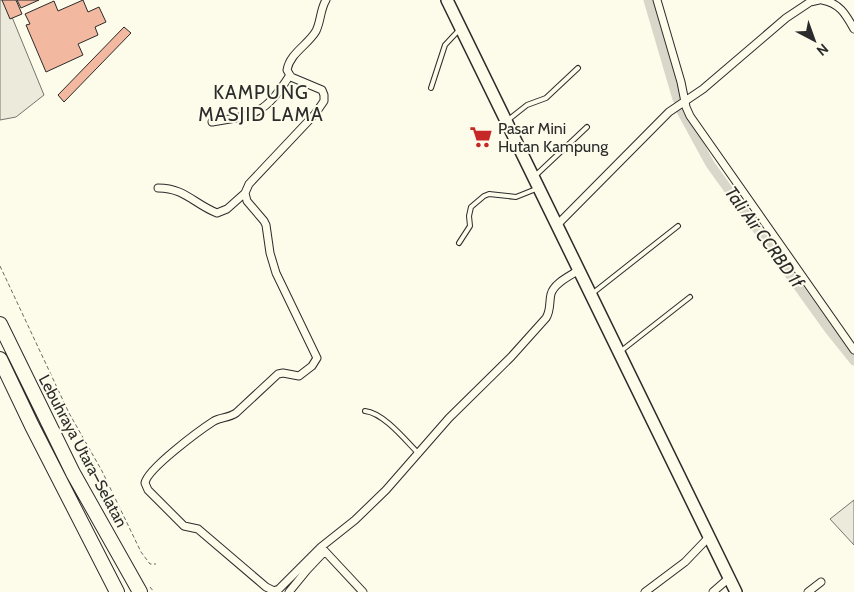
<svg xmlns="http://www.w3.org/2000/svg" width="854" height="592" font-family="Cabin,sans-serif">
  <rect width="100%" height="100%" fill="#fdfbea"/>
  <path fill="#ecebdb" stroke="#74746e" d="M0,0H5L44,95L16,117L0,120Z
    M854,500V545L830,519Z"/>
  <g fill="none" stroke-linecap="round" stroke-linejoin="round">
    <path stroke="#d8d7c9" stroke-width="9" d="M648,0L677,99
      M680,109L710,164L830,331L854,361"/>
  </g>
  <path fill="#f2b8a0" stroke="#2b2b2b" d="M2,0H16L22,14L10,19Z
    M17,0H39L21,8Z
    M83,0L88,12L99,7L106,22L95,27L98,35L78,44L83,55L46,72L26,25L30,24L25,14L54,1L58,11Z
    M124,27L131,33L64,102L58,95Z"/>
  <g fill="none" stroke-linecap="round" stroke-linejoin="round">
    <defs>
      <path id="lane" d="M431,88L445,45L459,30
        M508,120L527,105L546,98L578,68
        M535,176L587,127
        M459,243L470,226L469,216L471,207L484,196L489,194L516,197L536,189
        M593,293L678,226
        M621,351L690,297
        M365,411C384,413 406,441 419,454"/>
      <path id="street" d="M326,0C320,10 321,21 316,31C308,45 290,53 287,70L291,77L322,90L324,95V101L315,114L249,184L245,193L247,201L264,221L266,225L270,253L276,273L317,358L312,366L299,376L283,373L278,374L236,413C229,418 221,417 214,421C200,430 147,469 145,483L148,490L184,526L198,529L266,587L274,591L279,589L321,547L355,520L386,490L449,418L511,357L546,318C551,310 549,302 551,294C554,283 570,276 579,270
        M657,0L681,82L686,107L690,116L854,350
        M822,0C840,3 846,15 854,29
        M212,122C256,115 265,114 290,75
        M158,188C185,188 194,204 217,213L227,209L245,193
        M557,225L669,112L703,89L786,18L810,2L819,0
        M321,547L363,592
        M289,592L307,570L324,552
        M645,592L685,562L709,537
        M713,592L729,578
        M808,592L821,582"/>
      <path id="primary" d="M447,0L736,592"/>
      <path id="highway" d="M0,324L73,473L140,592
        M0,359L32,426L117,592"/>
    </defs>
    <use href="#lane" stroke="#2b2b2b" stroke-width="6"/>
    <use href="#street" stroke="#2b2b2b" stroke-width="9"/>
    <use href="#primary" stroke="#2b2b2b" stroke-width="14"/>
    <use href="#highway" stroke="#2b2b2b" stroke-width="16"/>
    <path stroke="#6a6964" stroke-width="1" stroke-dasharray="4 2.5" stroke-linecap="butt" d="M0,266L69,413L102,471L141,552L150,564H156
      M150,587L154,592"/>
    <use href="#lane" stroke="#fdfbea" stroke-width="4"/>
    <use href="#street" stroke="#fdfbea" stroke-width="7"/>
    <use href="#primary" stroke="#fdfbea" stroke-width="11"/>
    <use href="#highway" stroke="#fdfbea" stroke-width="14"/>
  </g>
  <defs>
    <symbol id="supermarket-bare" viewBox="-9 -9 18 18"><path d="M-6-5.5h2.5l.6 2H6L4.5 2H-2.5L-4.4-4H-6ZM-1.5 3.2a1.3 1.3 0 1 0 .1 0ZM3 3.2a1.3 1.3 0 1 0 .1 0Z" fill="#c62828" stroke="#fdfbea" stroke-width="2.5" paint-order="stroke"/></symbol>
  </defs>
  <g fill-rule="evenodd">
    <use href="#supermarket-bare" x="465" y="121" width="32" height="32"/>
  </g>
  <g text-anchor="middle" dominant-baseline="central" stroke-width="4" stroke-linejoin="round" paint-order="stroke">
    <g font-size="16" fill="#2b2b2b" stroke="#fdfbea" text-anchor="start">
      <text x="498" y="128">Pasar Mini<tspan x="498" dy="18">Hutan Kampung</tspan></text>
    </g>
    <g font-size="16" fill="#2b2b2b" stroke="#fdfbea">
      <text transform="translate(83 451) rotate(62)">Lebuhraya Utara–Selatan</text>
    </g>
    <g font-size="18" font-style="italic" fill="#2b2b2b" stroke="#fdfbea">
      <text transform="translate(764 237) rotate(54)">Tali Air CCRBD 1f</text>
    </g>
    <g font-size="19" letter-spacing="1" fill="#2b2b2b" stroke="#fdfbea">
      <text x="261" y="92">KAMPUNG<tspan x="261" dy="22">MASJID LAMA</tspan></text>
    </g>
  </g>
  <g transform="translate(814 40) rotate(139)" stroke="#fdfbea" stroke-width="4" paint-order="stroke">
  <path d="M0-4L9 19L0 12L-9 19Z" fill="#2b2b2b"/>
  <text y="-8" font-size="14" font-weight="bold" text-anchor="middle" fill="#2b2b2b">N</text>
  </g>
</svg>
